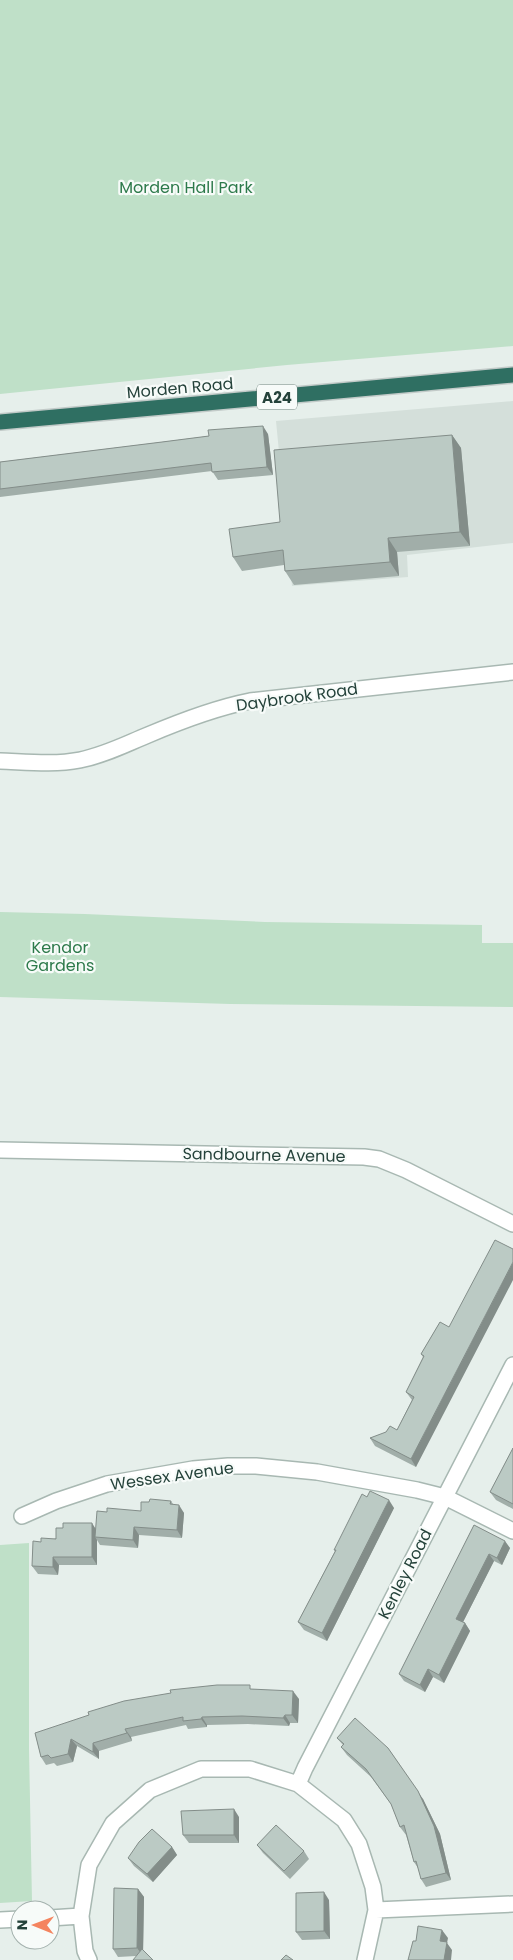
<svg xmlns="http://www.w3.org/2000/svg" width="513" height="1960" font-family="Poppins,sans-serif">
  <rect width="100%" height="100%" fill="#e6efeb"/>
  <path fill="#d4dfda" d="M513,401V543L407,555L408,577L292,586L276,421Z"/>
  <path fill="#bfe0c8" d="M0,0H513V346L287,365L0,394Z
    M0,912L85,914L265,922L482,925V943H513V1007L230,1004L0,997Z
    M29,1543V1749L32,1901L0,1903V1545Z"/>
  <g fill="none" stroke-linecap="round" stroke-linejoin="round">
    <defs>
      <path id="street" d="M0,761C27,762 54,765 80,760C105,755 126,744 148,735C181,721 215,708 250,701L513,672
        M0,1150L364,1157L379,1159L406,1170L513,1224
        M22,1516L56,1501L107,1484L193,1469L228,1466H256L317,1472L417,1490L445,1497L513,1531
        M298,1784L305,1768L513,1365
        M376,1910L513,1904
        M50,1918L81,1916
        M0,1920L20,1919
        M89,1960L85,1951L81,1916L89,1865L113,1823L150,1790L201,1769H250L298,1784L344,1820L359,1844L373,1887L376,1910L365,1960"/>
      <path id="highway" d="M0,422L513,375"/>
    </defs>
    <use href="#street" stroke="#a8b8b2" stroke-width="18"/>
    <use href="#highway" stroke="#c2cac8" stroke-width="18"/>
    <use href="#street" stroke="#fff" stroke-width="15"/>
    <use href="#highway" stroke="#2f6f62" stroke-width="15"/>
  </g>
  <path fill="#a1aea9" d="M268,434L273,475L218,480L212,471L0,497V462L162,442L209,436Z
    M452,435L461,448L470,546L397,552L399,576L294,585L285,571L284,565L242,571L233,557L280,522Z
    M440,1322L416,1467L375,1446L370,1438L397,1430L412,1400L406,1392L423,1357L421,1354Z
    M513,1448V1509L496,1500L490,1492Z
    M367,1497L394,1508L327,1641L304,1630L298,1622L335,1551L334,1550Z
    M171,1501L173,1504L184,1513L182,1538L139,1535L138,1548L100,1545L97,1540V1565H59L58,1575L38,1574L32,1566L41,1542L95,1529L107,1512L141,1511L149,1502Z
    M474,1525L510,1548L502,1565L494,1561L463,1622L465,1623L470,1631L444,1683L433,1677L425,1692L404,1681L399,1674Z
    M253,1689L299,1699L298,1723H290L289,1726L248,1724L207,1725V1727L188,1729L186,1725L131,1737L132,1741L99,1751V1759L77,1746L73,1762L57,1766L54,1763L46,1765L41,1757L35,1733Z
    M337,1738L423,1799L440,1834L451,1880L426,1887L421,1879L418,1868L414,1862L406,1835L400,1827L391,1804L371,1777L347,1755L341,1747L343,1745Z
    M239,1817V1843H189L183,1835Z
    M257,1845L304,1851L309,1859L290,1879L263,1853Z
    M172,1847L177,1855L153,1882L134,1866L128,1858Z
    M138,1889L144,1897L143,1950L136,1956L118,1957L113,1949Z
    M329,1900L330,1939L302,1940L296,1932Z"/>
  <path fill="#838d89" d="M263,426L268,434L273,475L267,467Z
    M452,435L461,448L470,546L460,532Z
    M388,538L397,552L399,576L390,562Z
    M513,1262V1280L416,1467L411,1459Z
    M389,1500L394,1508L327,1641L322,1633Z
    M179,1505L184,1513L182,1538L177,1530Z
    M92,1523L97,1531L95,1537L97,1540V1565L92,1557Z
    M134,1527L139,1535L138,1548L133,1540Z
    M505,1541L510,1548L502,1565L497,1558Z
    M489,1554L494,1561L461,1626L456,1619Z
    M53,1557L59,1565L58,1575L53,1567Z
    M465,1623L470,1631L444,1683L439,1675Z
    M428,1669L433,1677L425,1692L420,1685Z
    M293,1691L299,1699L298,1723L292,1715Z
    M285,1715L290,1723L289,1726L283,1718Z
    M202,1717L207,1725V1727L201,1719Z
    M125,1729L131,1737L132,1741L127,1733Z
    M71,1739L77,1746L73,1762L68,1754Z
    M93,1743L99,1751V1759L93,1752Z
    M388,1748L423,1799L440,1834L451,1880L446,1873Z
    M234,1809L239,1817V1843L234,1835Z
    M172,1847L177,1855L153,1882L147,1874Z
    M138,1889L144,1897L143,1956L137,1948Z
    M324,1892L329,1900L330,1939L324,1931Z
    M442,1930L448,1938L447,1943L452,1950L451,1960H444L440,1941Z"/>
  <path fill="#bbcac4" stroke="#838d89" d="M263,426L267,467L212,472L211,463L0,489V462L162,442L209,436L208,430Z
    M452,435L460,532L388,538L390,562L285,571L283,550L233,557L229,529L280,522L274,450Z
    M495,1240L513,1249V1262L411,1459L370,1438L386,1432L390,1426L397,1430L414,1397L406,1392L424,1356L421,1354L440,1322L449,1327Z
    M513,1448V1504L490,1492Z
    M370,1491L389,1500L322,1633L298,1622L336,1550H334L362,1494L367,1497Z
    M150,1499L171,1501L170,1504L179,1505L177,1530L134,1527L133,1540L95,1537L97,1511L107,1512V1508L141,1511V1502H149Z
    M63,1523H92V1557H53V1567L32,1566L33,1541L41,1542V1538L56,1539V1528H63Z
    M474,1525L505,1541L497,1558L489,1554L456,1619L465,1623L439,1675L428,1669L420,1685L399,1674Z
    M217,1685H250V1689L293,1691L292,1715H285L283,1718L242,1716L202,1717L201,1719L183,1721V1717L125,1729L127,1733L93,1743V1752L71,1739L68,1754L51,1758L48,1755L41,1757L35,1733L89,1715L88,1712L124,1701L171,1693L170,1690Z
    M355,1718L388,1748L418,1791L434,1826L446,1873L421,1879L416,1861L414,1862L404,1825L400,1827L391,1804L366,1769L341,1747L344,1744L337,1738Z
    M234,1809V1835H183L181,1811Z
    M276,1825L304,1851L284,1871L257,1845Z
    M152,1829L172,1847L147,1874L128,1858L139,1842Z
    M114,1888L138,1889L137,1948L113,1949Z
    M324,1892V1931L296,1932V1893Z
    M418,1926L442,1930L440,1941L447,1942L444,1960H408L413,1941H416Z
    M142,1949L153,1960H133Z
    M286,1955L293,1960H281Z"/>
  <g text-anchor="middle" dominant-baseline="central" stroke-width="4.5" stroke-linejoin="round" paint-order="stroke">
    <rect fill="#f7fbf9" stroke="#637a73" stroke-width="1" x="257" y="384.5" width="40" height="25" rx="4"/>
    <g font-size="15" font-weight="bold" fill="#24423a">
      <text x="277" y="397">A24</text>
    </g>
    <g font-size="16" fill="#2d7a4b" stroke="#f7fbf9">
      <text x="186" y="187">Morden Hall Park</text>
      <text x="60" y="947">Kendor<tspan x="60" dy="18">Gardens</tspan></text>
    </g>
    <g font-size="16" fill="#24423a" stroke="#f7fbf9">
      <text transform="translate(180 388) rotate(-5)">Morden Road</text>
      <text transform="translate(297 697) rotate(-8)">Daybrook Road</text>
      <text transform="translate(264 1155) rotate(1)">Sandbourne Avenue</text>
      <text transform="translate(172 1476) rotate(-8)">Wessex Avenue</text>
      <text transform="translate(405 1574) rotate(-63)">Kenley Road</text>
    </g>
  </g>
  <g transform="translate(35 1925) rotate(271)"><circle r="24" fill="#f7fbf9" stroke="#a3b1ad"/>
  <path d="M0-4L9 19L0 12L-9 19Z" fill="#f4845f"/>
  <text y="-8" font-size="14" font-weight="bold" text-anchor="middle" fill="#24423a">N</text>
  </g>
</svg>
